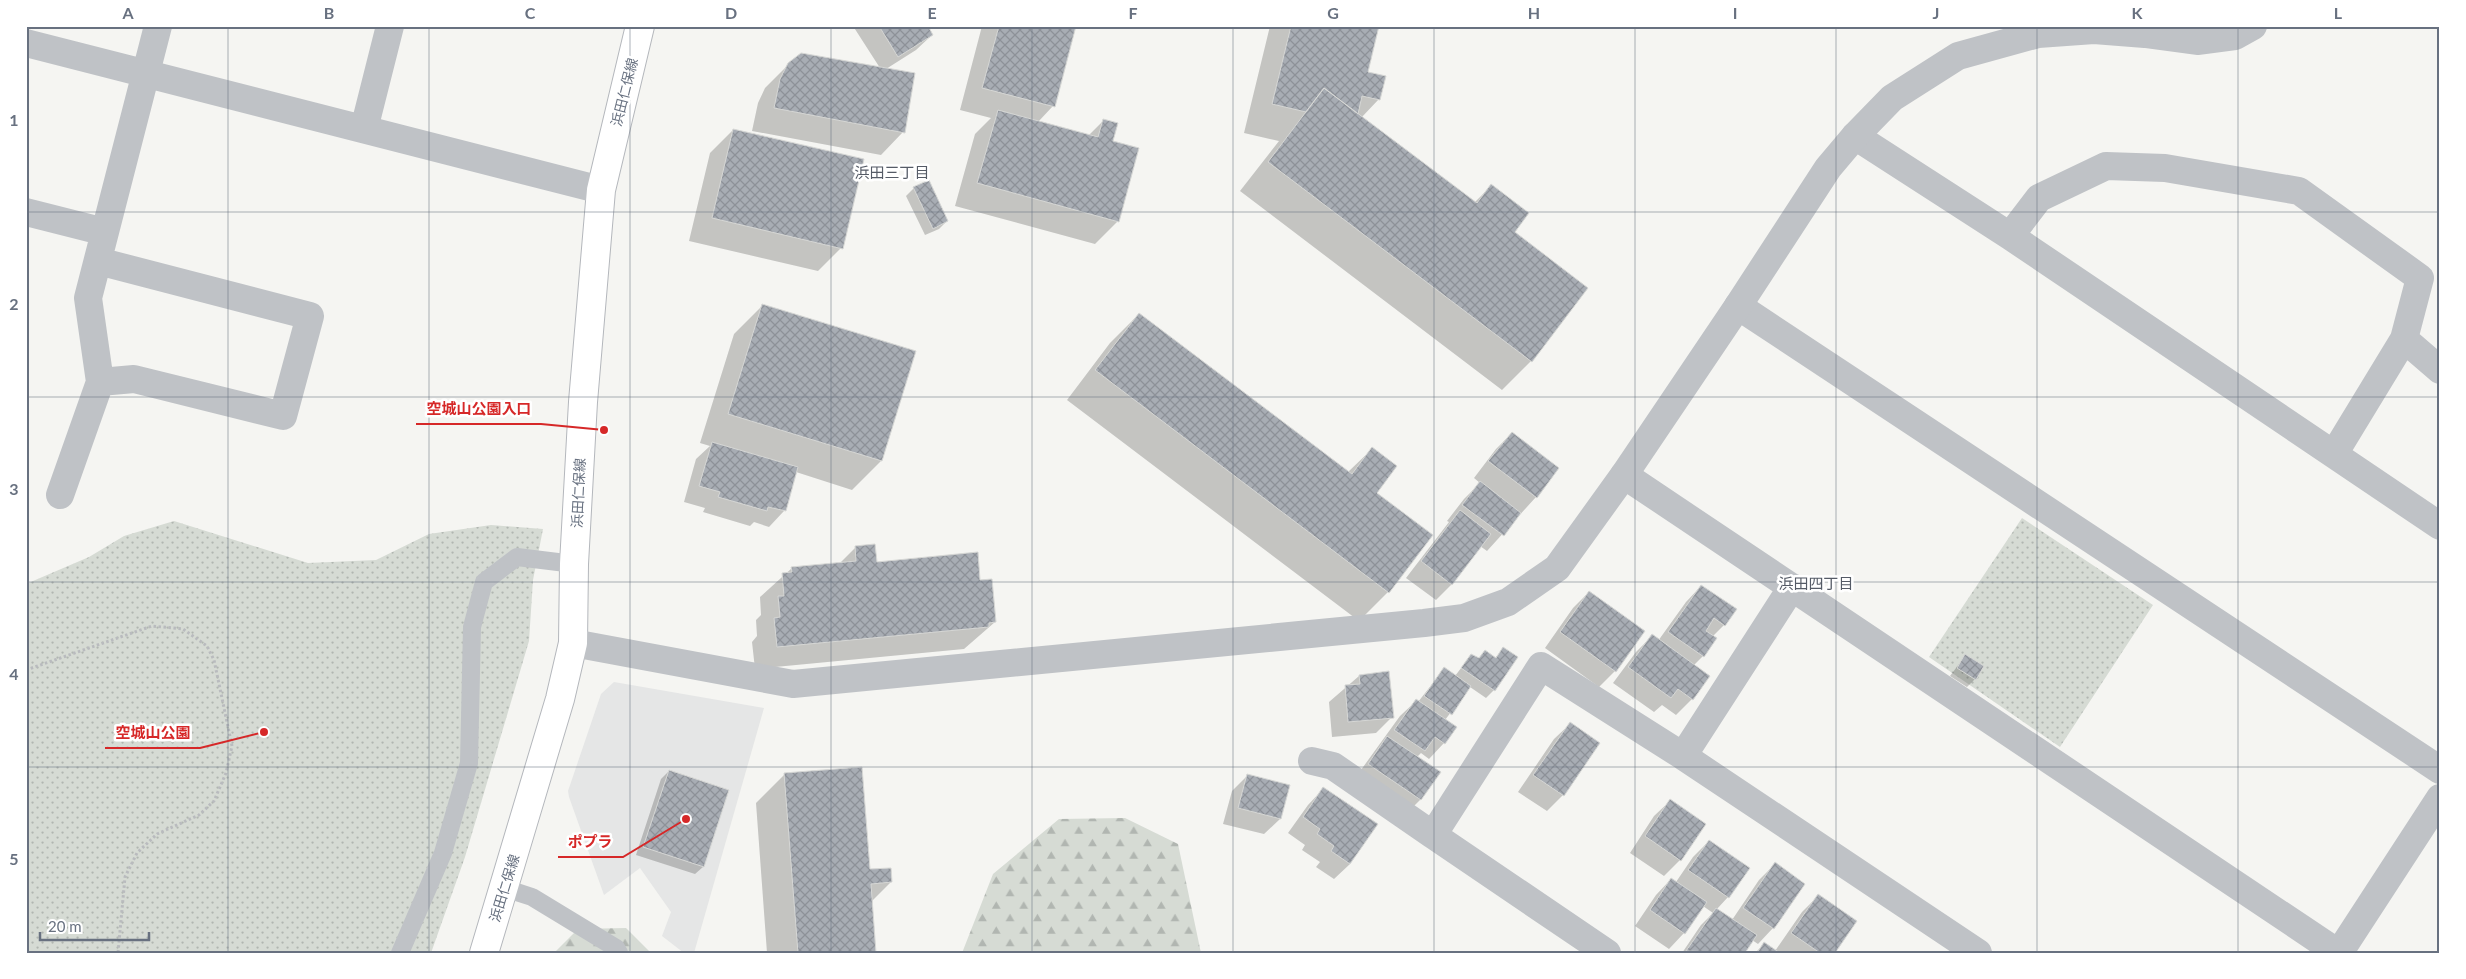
<svg xmlns="http://www.w3.org/2000/svg" width="2466" height="979" font-family="Lato,'Noto Sans JP',sans-serif">
  <defs>
    <pattern id="forest-firs" width="22" height="20" patternUnits="userSpaceOnUse" patternTransform="scale(1.25)"><rect width="22" height="20" fill="#d6dbd4"/><path d="M5 1l3.5 6h-7zM16 11l3.5 6h-7z" fill="#b1b6b1"/></pattern>
    <pattern id="park-dots" width="8" height="8" patternUnits="userSpaceOnUse" patternTransform="scale(1.25)"><rect width="8" height="8" fill="#d6dbd4"/><path d="M2 2h.1M6 6h.1" fill="none" stroke="#b1b6b1" stroke-width="1.8" stroke-linecap="round"/></pattern>
    <pattern id="building-cross-hatch" width="8" height="8" patternUnits="userSpaceOnUse" patternTransform="scale(1.25)"><rect width="8" height="8" fill="#a8adb4"/><path d="M0 0l8 8M0 8l8-8" fill="none" stroke="#8d9198"/></pattern>
  </defs>
  <rect width="100%" height="100%" fill="#f5f5f2"/>
  <path fill="#e5e6e6" d="M614,682L764,708L694,953H684L662,936L671,912L640,868L604,895L569,797L568,791L601,694Z"/>
  <path fill="url(#forest-firs)" d="M1125,818L1178,844L1201,953H962L993,874L1059,819Z
    M626,928L651,953H554L578,929Z"/>
  <path fill="url(#park-dots)" d="M2022,518L2153,605L2060,747L1929,657Z
    M174,521L308,563L376,560L429,534L491,525L543,529L533,580L529,641L465,857L431,953H26V584L89,557L124,536Z"/>
  <path fill="#0003" d="M853,26H926L932,35L916,50L886,69L903,132L881,155L752,131L758,103L765,88L789,64L880,68Z
    M982,26H1075L1053,106L1038,122L1088,136L1103,121L1111,142L1118,221L1095,244L955,206L975,134L991,118L960,110Z
    M1270,26H1378L1367,72L1379,99L1361,118L1474,203L1491,186L1513,233L1531,361L1502,390L1240,191L1279,141L1244,133Z
    M733,130L841,248L818,271L689,241L710,153Z
    M914,188L947,221L939,229L925,235L906,196Z
    M763,305L881,461L852,490L796,472L784,511L769,527L754,522L750,526L703,512L705,508L684,502L696,459L710,446L700,443L734,334Z
    M1139,314L1348,472L1372,449L1375,493L1388,592L1359,621L1067,400L1110,343Z
    M1512,433L1536,497L1487,551L1480,546L1452,584L1436,600L1406,578L1449,522L1447,521L1464,499L1480,483L1474,478L1496,449Z
    M855,548L876,563L979,581L995,622L964,649L755,669L752,642L757,636L756,620L761,615L760,597L792,568L839,564Z
    M1701,586L1724,625L1712,637L1703,656L1693,666L1692,699L1676,715L1662,705L1654,712L1613,683L1636,652L1652,636L1658,641L1686,602Z
    M1589,592L1615,671L1599,687L1545,648L1573,608Z
    M1503,649L1494,690L1486,698L1470,687L1445,720L1444,743L1429,759L1421,753L1417,757L1421,799L1405,815L1353,781L1400,716L1416,701L1418,702L1444,669L1455,676L1471,655L1478,659L1495,658Z
    M1965,656L1975,679L1967,687L1950,676Z
    M1359,676L1392,717L1376,733L1332,737L1329,702Z
    M1570,724L1599,743L1563,795L1547,811L1518,792L1554,739Z
    M669,771L703,867L695,874L636,855L661,779Z
    M785,774L869,870L891,882L871,902L875,953H767L756,803Z
    M1248,775L1280,819L1264,834L1223,824L1232,791Z
    M1323,789L1350,864L1334,879L1316,867L1320,862L1302,850L1305,845L1288,833L1308,805Z
    M1670,801L1704,824L1680,860L1664,876L1630,853L1654,816Z
    M1709,841L1728,897L1717,909L1732,920L1759,880L1775,864L1773,928L1758,944L1752,940L1743,953H1682L1701,925L1713,913L1703,906L1684,933L1669,949L1635,926L1656,895L1671,879L1676,882L1693,857Z
    M1818,896L1834,953H1755L1764,944L1775,951L1802,912Z"/>
  <path fill="url(#building-cross-hatch)" stroke="#d6d7d5" d="M879,26H928L933,35L898,57Z
    M999,26H1076L1055,107L982,88Z
    M1291,26H1379L1368,72L1386,76L1380,100L1362,96L1358,114L1324,88L1306,112L1272,104Z
    M801,53L915,73L905,133L774,108L780,79L788,63Z
    M1324,88L1477,203L1491,184L1529,213L1515,232L1588,288L1532,362L1268,162Z
    M998,110L1098,137L1103,119L1118,123L1113,141L1139,148L1119,222L977,183Z
    M733,129L864,159L843,249L712,218Z
    M929,180L948,221L933,229L913,187Z
    M762,304L916,351L882,461L728,414Z
    M1139,313L1352,474L1372,447L1397,466L1377,493L1433,535L1389,593L1095,370Z
    M1512,432L1559,468L1537,498L1488,461Z
    M712,442L798,467L786,511L768,507L767,511L718,497L720,492L699,486Z
    M1480,481L1521,513L1504,536L1462,505Z
    M1460,510L1491,534L1452,585L1421,561Z
    M875,544L877,562L978,552L980,580L992,579L996,622L989,623V627L777,647L774,618L780,617L778,596H784L782,573L792,572L791,567L856,561L855,546Z
    M1701,585L1737,609L1725,626L1714,618L1706,631L1717,638L1704,657L1668,632Z
    M1589,591L1645,631L1616,672L1560,632Z
    M1652,634L1710,676L1693,700L1678,689L1671,698L1628,667Z
    M1503,647L1518,657L1495,691L1461,668L1471,654L1479,658L1485,650L1496,658Z
    M1965,654L1984,666L1976,680L1957,668Z
    M1444,667L1471,686L1452,715L1424,696Z
    M1389,671L1394,718L1348,722L1345,685L1360,684L1359,675Z
    M1416,699L1457,727L1445,744L1435,737L1425,751L1394,730Z
    M1570,722L1600,743L1564,796L1533,775Z
    M1387,736L1441,772L1421,800L1368,764Z
    M862,767L870,869L891,868L892,882L871,884L876,953H798L784,773Z
    M669,770L729,790L704,867L643,847Z
    M1247,774L1290,785L1281,819L1238,808Z
    M1323,787L1378,824L1350,864L1331,851L1334,846L1317,834L1320,829L1303,817Z
    M1670,799L1706,824L1681,861L1645,836Z
    M1709,840L1750,868L1729,898L1688,870Z
    M1775,862L1805,884L1774,929L1743,908Z
    M1671,878L1707,902L1685,934L1650,910Z
    M1818,894L1857,921L1835,953H1820L1791,933Z
    M1716,908L1757,935L1745,953L1686,951Z
    M1764,942L1780,953H1757Z"/>
  <g fill="none" stroke-linecap="round" stroke-linejoin="round">
    <defs>
      <path id="secondary" d="M484,953L560,699L573,643L574,564L583,402L601,190L640,26"/>
    </defs>
    <use href="#secondary" stroke="#b4b7bc" stroke-width="30"/>
    <path stroke="#b9bbbe" stroke-width="3" stroke-dasharray="2.5 2.5" stroke-linecap="butt" d="M26,670L152,626L183,629L207,646L214,660L232,746L226,773L214,801L199,815L157,834L137,853L125,877L118,953"/>
    <path stroke="#bfc2c6" stroke-width="18" d="M504,888L532,897L616,948L619,953
      M400,953L443,853L469,763L472,627L484,582L517,557L574,564"/>
    <path stroke="#bfc2c6" stroke-width="28" d="M26,43L601,190
      M364,129L390,26
      M1855,136L2010,236L2440,526
      M26,212L105,232
      M2010,236L2039,198L2106,166L2165,168L2299,191L2420,278L2404,339L2334,454
      M98,261L310,316L283,416L134,379L100,382
      M1738,306L2440,770
      M2404,339L2440,370
      M1624,475L2338,953
      M60,495L100,382L88,298L158,26
      M1683,756L1792,587
      M1312,761L1333,766L1433,835
      M1607,953L1433,835L1541,666L1683,756L1978,953
      M2339,953L2440,798"/>
    <path stroke="#bfc2c6" stroke-width="28" d="M573,643L793,684L1424,623L1464,618L1508,602L1557,568L1624,475L1738,306L1828,168L1855,136L1892,98L1958,56L2038,34L2094,30L2145,34L2197,41L2235,36L2253,26"/>
    <use href="#secondary" stroke="#fff" stroke-width="28"/>
  </g>
  <path fill="none" stroke="#687180" stroke-width="1" stroke-opacity="0.55" d="M228,26V953M429,26V953M630,26V953M831,26V953M1032,26V953M1233,26V953M1434,26V953M1635,26V953M1836,26V953M2037,26V953M2238,26V953M26,212H2440M26,397H2440M26,582H2440M26,767H2440"/>
  <g text-anchor="middle" dominant-baseline="central" stroke-width="5" stroke-linejoin="round" paint-order="stroke">
    <g font-size="14" fill="#687180" stroke="#fff">
      <text transform="translate(624 92) rotate(-76)">浜田仁保線</text>
      <text transform="translate(578 493) rotate(-87)">浜田仁保線</text>
      <text transform="translate(504 888) rotate(-73)">浜田仁保線</text>
    </g>
    <g font-size="15" fill="#555b66" stroke="#fff">
      <text x="892" y="172">浜田三丁目</text>
      <text x="1816" y="583">浜田四丁目</text>
    </g>
  </g>
  <path fill="none" stroke="#d62828" stroke-width="2" d="M604 430L541 424H416M264 732L200 748H105M686 819L623 857H558"/>
  <g fill="#d62828" stroke="#fff" stroke-width="2">
    <circle cx="604" cy="430" r="5"/>
    <circle cx="264" cy="732" r="5"/>
    <circle cx="686" cy="819" r="5"/>
  </g>
  <g font-size="15" text-anchor="middle" font-weight="bold" fill="#d62828" stroke="#fff" stroke-width="5" stroke-linejoin="round" paint-order="stroke">
    <text x="479" y="414">空城山公園入口</text>
    <text x="153" y="738">空城山公園</text>
    <text x="590" y="847">ポプラ</text>
  </g>
  <rect width="2466" height="979" fill="none" stroke="#ffffff" stroke-width="55"/>
  <path d="M40 932v8h109v-8" fill="none" stroke="#687180" stroke-width="2.5"/>
  <text x="48" y="932" font-size="15" fill="#687180" stroke="#ffffff" stroke-width="4" paint-order="stroke">20 m</text>
  <rect x="28" y="28" width="2410" height="924" fill="none" stroke="#687180" stroke-width="2"/>
  <g font-size="16" text-anchor="middle" font-weight="bold" fill="#687180">
    <text x="128" y="19">A</text>
    <text x="329" y="19">B</text>
    <text x="530" y="19">C</text>
    <text x="731" y="19">D</text>
    <text x="932" y="19">E</text>
    <text x="1133" y="19">F</text>
    <text x="1333" y="19">G</text>
    <text x="1534" y="19">H</text>
    <text x="1735" y="19">I</text>
    <text x="1936" y="19">J</text>
    <text x="2137" y="19">K</text>
    <text x="2338" y="19">L</text>
    <text x="14" y="126">1</text>
    <text x="14" y="310">2</text>
    <text x="14" y="495">3</text>
    <text x="14" y="680">4</text>
    <text x="14" y="865">5</text>
  </g>
</svg>
